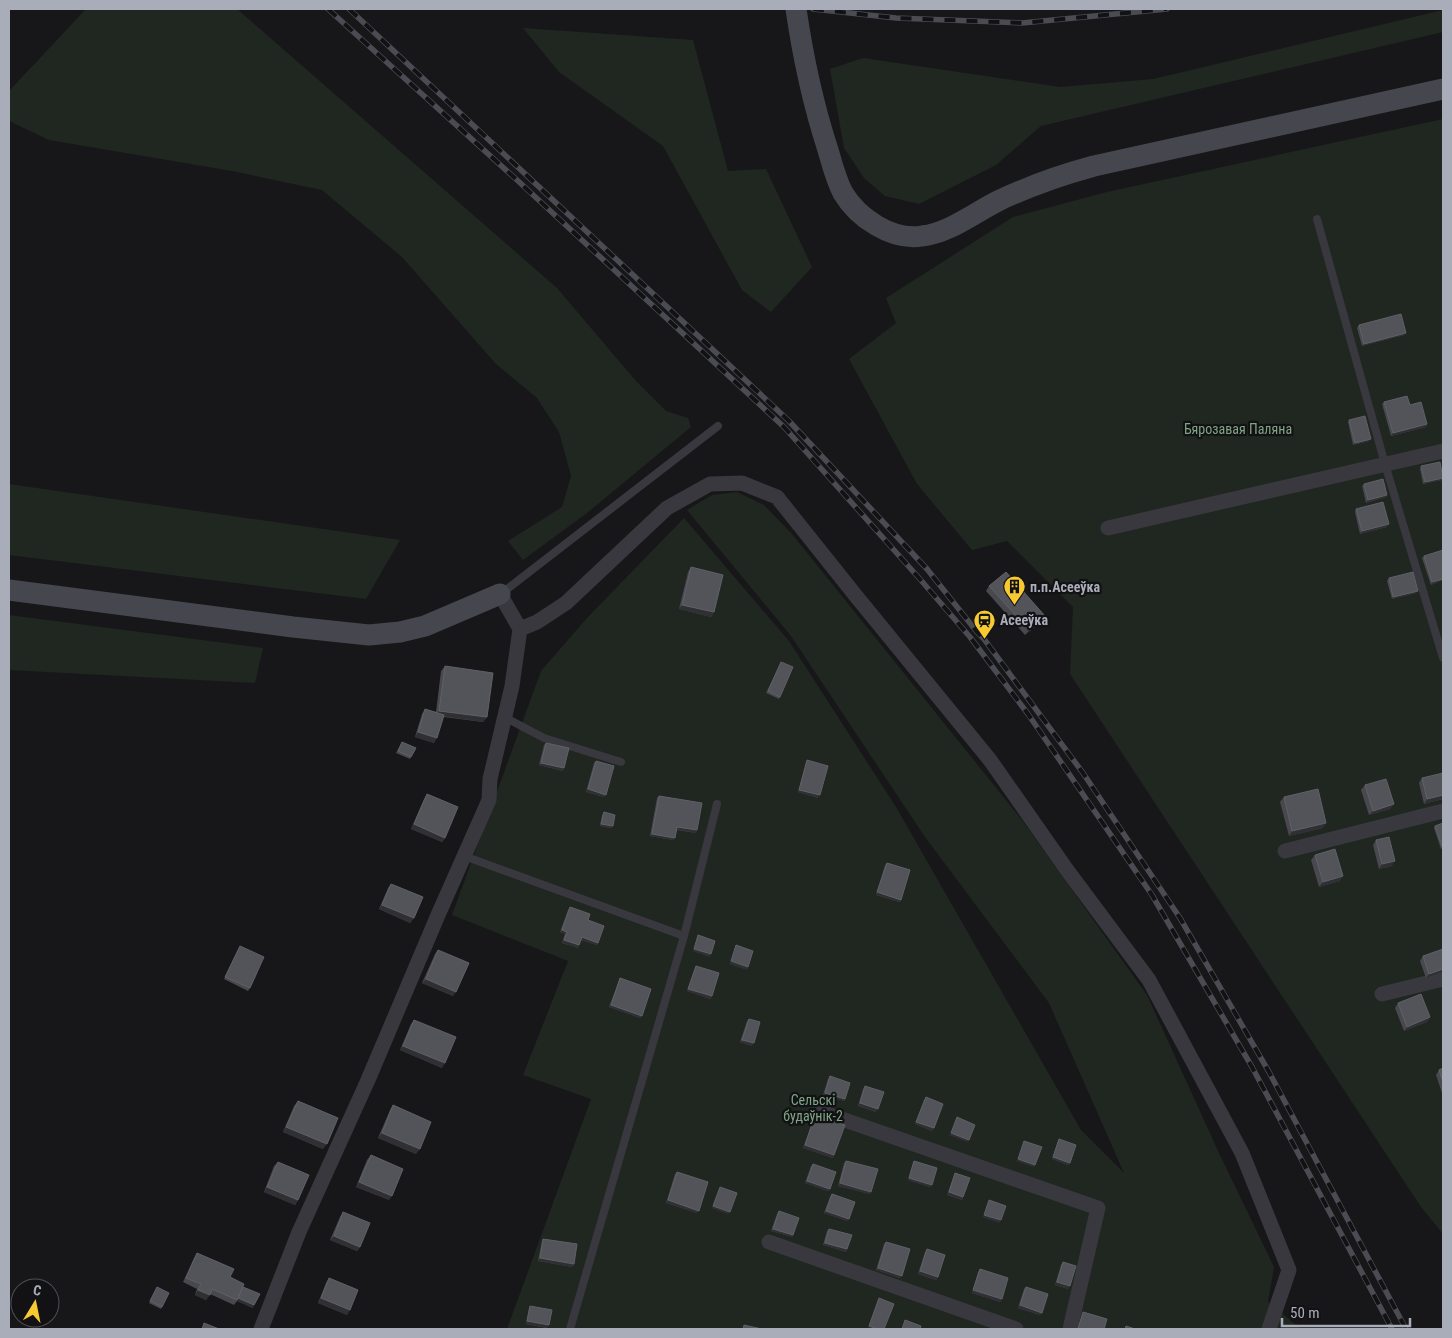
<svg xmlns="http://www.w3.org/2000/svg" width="1452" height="1338" font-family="'Roboto Condensed',sans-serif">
  <rect width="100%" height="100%" fill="#171719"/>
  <path fill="#1f2720" d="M86,9H237L557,288L636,381L666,411L688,418L691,427L587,513L523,560L508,541L562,507L571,476L559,432L537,398L496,364L402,257L322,190L232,171L49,140L9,121V91Z
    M1443,10V32L1041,126L996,165L919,204L885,196L864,178L844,148L830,69L863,58L1060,87L1153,79Z
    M523,28L693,40L728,171L766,169L812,267L771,312L742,290L663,146L559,72Z
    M1443,119V1234L1421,1207L1070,674L1073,607L1007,541L972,550L917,484L849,359L896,323L886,298L1013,217L1107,192Z
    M9,484L400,540L366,599L9,555Z
    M737,492L764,505L792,534L1022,820L1147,995L1219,1153L1274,1267L1268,1302L1301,1329H507L591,1099L523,1075L568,961L452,915L541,671L587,618L684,518L789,641L896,807L1081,1130L1124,1173L1049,1003L925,837L791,636L687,510L712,495Z
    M9,615L263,648L255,683L9,670Z"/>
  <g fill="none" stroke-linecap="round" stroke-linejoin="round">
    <path stroke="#38383e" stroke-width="8" d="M1317,219L1385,464L1443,658
      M502,593L718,426
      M504,717L544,738L621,762
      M464,856L684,936L717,804
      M570,1329L684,936"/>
    <path stroke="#38383e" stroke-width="15" d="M1108,528L1443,451
      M500,594L520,629L537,622L566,603L667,508L710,484L742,483L777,497L856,596L990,760L1067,870L1149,980L1242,1153L1289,1270L1269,1329
      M1285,851L1443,811
      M1382,994L1443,979
      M816,1110L1098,1208L1070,1329
      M769,1242L1016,1329
      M261,1329L299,1232L368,1080L438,915L489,800L490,779L512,686L520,629"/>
    <path stroke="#46474e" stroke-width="21" d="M796,9C803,57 813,104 828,150C832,164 836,180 843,193C858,218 892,241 922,236C949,233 974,213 998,201C1029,186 1061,175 1094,166L1443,89
      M9,590L293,627L369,635L400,632L425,626L500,594"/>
    <defs>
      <path id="rail" d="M328,9L517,180L784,427L919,578L970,637L1028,714L1152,895L1252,1067L1392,1329
        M349,9L789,421L927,569L977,632L984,639L1083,773L1180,918L1269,1072L1406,1329
        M813,9L896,18L1022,23L1167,9"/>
    </defs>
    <use href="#rail" stroke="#4b4c53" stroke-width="5.5"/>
    <use href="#rail" stroke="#121214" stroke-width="4" stroke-dasharray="11" stroke-linecap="butt"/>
  </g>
  <path fill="#48484e" d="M1359,325L1404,335L1362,346L1357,328Z
    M1384,402L1410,405L1427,424L1426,427L1391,436L1382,404Z
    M1349,420L1369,441L1353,445L1348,422Z
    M1421,466L1443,476V478L1442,480L1423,484L1420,469Z
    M1364,484L1387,495L1386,497L1366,503L1362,486Z
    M1356,509L1387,527L1360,534L1355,512Z
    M1424,556L1443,580L1431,585L1422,558Z
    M691,567L714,612L711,617L679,609L688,572Z
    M1389,578L1416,593L1392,599L1387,581Z
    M989,586L1045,616L1042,621L1025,635L986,591Z
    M781,662L780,697L779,699L766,693Z
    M445,666L487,717L483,722L444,717L434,743L415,737L422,714L425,709L436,712L441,671Z
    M402,742L411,757L410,759L396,753Z
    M546,743L563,771L539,765L544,745Z
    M807,760L818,798L798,792L806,763Z
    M596,761L604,797L586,792L594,763Z
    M1422,778L1443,799L1424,804L1419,783Z
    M1365,785L1394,804L1390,809L1369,815L1361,790Z
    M427,794L445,838L442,842L411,829L424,799Z
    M659,796L696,833L677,830L673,840L650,836L657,798Z
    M1284,797L1323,828L1289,836L1280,802Z
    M604,812L613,826L611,828L600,826L602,815Z
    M1443,823V848L1441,849L1434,828L1435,826Z
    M1376,840L1392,866L1379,869L1373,845Z
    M1315,855L1340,881L1319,887L1311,860Z
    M887,863L901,900L899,902L876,895L885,865Z
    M391,884L414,918L410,923L379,909L388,888Z
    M570,907L598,943L597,945L581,940L578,948L562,943L565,934L560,932L568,910Z
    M240,946L250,988L248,991L224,979Z
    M438,950L453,996L422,983L435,954Z
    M1423,956L1443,972L1426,978L1420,961Z
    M696,966L712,996L710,999L687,991L695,968Z
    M620,978L642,1016L640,1018L609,1007L619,981Z
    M1398,1003L1430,1017L1427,1022L1404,1031L1395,1008Z
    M749,1019L752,1046L740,1042L747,1021Z
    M414,1020L442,1068L400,1050L411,1024Z
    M1443,1068V1096L1436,1075L1439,1070Z
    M830,1076L845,1099L844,1101L823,1095L828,1079Z
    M865,1086L876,1112L858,1106L863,1089Z
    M926,1097L934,1128L932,1131L915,1124L924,1100Z
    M298,1101L323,1149L283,1132L294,1106Z
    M393,1105L416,1154L378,1138L390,1110Z
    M815,1115L834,1155L833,1158L803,1148L814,1118Z
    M1059,1139L1070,1163L1068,1165L1052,1159L1058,1142Z
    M371,1155L389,1200L356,1187L367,1160Z
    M846,1161L870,1194L838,1186L844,1163Z
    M914,1161L930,1187L908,1180L913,1163Z
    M278,1162L298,1200L295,1205L264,1192L274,1166Z
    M813,1164L830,1189L828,1191L805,1183L811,1166Z
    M677,1172L697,1213L666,1203L675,1174Z
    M955,1173L963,1197L962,1200L947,1195L954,1176Z
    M832,1194L847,1221L824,1213L830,1197Z
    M779,1211L793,1235L792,1237L771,1231L777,1214Z
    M343,1212L360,1247L357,1251L330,1240L340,1217Z
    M829,1229L847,1249L846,1252L823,1245L827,1231Z
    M543,1239L574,1264L572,1267L538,1261L542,1241Z
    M886,1242L900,1278L876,1270L884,1244Z
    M927,1249L938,1277L936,1280L918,1274L925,1252Z
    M197,1253L243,1287L253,1308L237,1301L234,1305L210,1294L206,1300L195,1295L197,1289L183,1282L194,1258Z
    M1063,1262L1068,1289L1055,1285L1061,1265Z
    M980,1269L1002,1299L1000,1302L972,1293L978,1272Z
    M329,1278L347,1315L318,1303L326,1283Z
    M157,1287L162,1307L161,1309L149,1303Z
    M1026,1287L1042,1313L1040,1315L1018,1308L1024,1289Z
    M879,1298L884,1329H868L878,1301Z
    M530,1306L547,1328L526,1324L529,1308Z
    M1083,1312L1104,1329H1077L1082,1315Z"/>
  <path fill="#303034" d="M1406,333L1404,335L1362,346L1364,344Z
    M1427,424L1426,427L1391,436L1393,433Z
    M1371,439L1369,441L1353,445L1355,443Z
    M1443,478L1442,480L1423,484L1425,482Z
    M1387,495L1386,497L1366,503L1368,500Z
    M1389,524L1387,527L1360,534L1362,531Z
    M1443,579V580L1431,585L1432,582Z
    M1418,591L1416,593L1392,599L1393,597Z
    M682,605L714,612L711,617L679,609Z
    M1045,616L1042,621L1025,635L1029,630Z
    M439,711L487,717L483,722L435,715Z
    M418,732L437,738L434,743L415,737Z
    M541,763L564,768L563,771L539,765Z
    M588,789L606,795L604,797L586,792Z
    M799,790L820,795L818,798L798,792Z
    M1443,795V799L1424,804L1427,799Z
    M1394,804L1390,809L1369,815L1373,811Z
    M1326,823L1323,828L1289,836L1292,831Z
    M414,824L445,838L442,842L411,829Z
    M601,824L613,826L611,828L600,826Z
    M677,827L697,830L696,833L675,829Z
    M652,834L675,838L673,840L650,836Z
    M1395,861L1392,866L1379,869L1382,864Z
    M1343,876L1340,881L1319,887L1323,882Z
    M877,892L901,900L899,902L876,895Z
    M382,905L414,918L410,923L379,909Z
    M562,930L567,932L565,934L560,932Z
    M582,937L598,943L597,945L580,940Z
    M564,940L579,945L578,948L562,943Z
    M694,949L711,954L709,957L692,951Z
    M731,961L748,967L747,970L729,964Z
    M1443,969V972L1426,978L1429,974Z
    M426,979L456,992L453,996L422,983Z
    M688,989L712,996L710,999L687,991Z
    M611,1005L642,1016L640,1018L609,1007Z
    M1430,1017L1427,1022L1404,1031L1407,1027Z
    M742,1040L754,1043L752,1046L740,1042Z
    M403,1046L445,1063L442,1068L400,1050Z
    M825,1093L845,1099L844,1101L823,1095Z
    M860,1103L878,1109L876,1112L858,1106Z
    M916,1122L934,1128L932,1131L915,1124Z
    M286,1127L327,1144L323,1149L283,1132Z
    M382,1133L420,1149L416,1154L378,1138Z
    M951,1133L969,1140L967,1142L949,1135Z
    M805,1145L834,1155L833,1158L803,1148Z
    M1053,1157L1070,1163L1068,1165L1052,1159Z
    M1018,1159L1035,1165L1034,1167L1016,1161Z
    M909,1178L932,1185L930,1187L908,1180Z
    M807,1181L830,1189L828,1191L805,1183Z
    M359,1182L392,1196L389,1200L356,1187Z
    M840,1183L871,1192L870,1194L838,1186Z
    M267,1187L298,1200L295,1205L264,1192Z
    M949,1192L963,1197L962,1200L947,1195Z
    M668,1200L699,1211L697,1213L666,1203Z
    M713,1206L730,1212L728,1214L711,1208Z
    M826,1211L849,1219L847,1221L824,1213Z
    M984,1215L1001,1220L999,1223L982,1217Z
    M773,1229L793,1235L792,1237L771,1231Z
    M334,1236L360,1247L357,1251L330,1240Z
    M825,1243L847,1249L846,1252L823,1245Z
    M540,1258L574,1264L572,1267L538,1261Z
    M878,1268L902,1276L900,1278L876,1270Z
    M920,1271L938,1277L936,1280L918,1274Z
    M1057,1282L1070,1286L1068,1289L1055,1285Z
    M198,1290L210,1295L206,1300L195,1295Z
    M973,1290L1002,1299L1000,1302L972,1293Z
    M237,1298L254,1305L253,1308L237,1301Z
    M321,1298L350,1310L347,1315L318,1303Z
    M1020,1305L1042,1313L1040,1315L1018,1308Z
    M527,1321L549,1325L547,1328L526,1324Z
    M869,1326L877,1329H868Z"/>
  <path fill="#53535a" stroke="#606168" d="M1401,314L1406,333L1364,344L1359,325Z
    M1407,396L1410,405L1421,402L1427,424L1393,433L1384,402Z
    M1365,416L1371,439L1355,443L1349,420Z
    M1440,462L1443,478L1425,482L1421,466Z
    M1383,479L1387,495L1368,500L1364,484Z
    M1383,502L1389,524L1362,531L1356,509Z
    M1443,550V579L1432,582L1424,556Z
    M691,567L723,575L714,612L682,605Z
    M1006,572L1045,616L1029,630L989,586Z
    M1413,572L1418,591L1393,597L1389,578Z
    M781,662L793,667L780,697L768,691Z
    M445,666L493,673L487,717L439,711Z
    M425,709L444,715L437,738L418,732Z
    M402,742L416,748L411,757L398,751Z
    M546,743L569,748L564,768L541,763Z
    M807,760L828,766L820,795L799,790Z
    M596,761L614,766L606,795L588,789Z
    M1443,773V795L1427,799L1422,778Z
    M1386,779L1394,804L1373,811L1365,785Z
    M1318,789L1326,823L1292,831L1284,797Z
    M427,794L458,807L445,838L414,824Z
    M659,796L702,803L697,830L677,827L675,838L652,834Z
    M604,812L615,815L613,826L601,824Z
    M1443,823V846H1442L1435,826Z
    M1389,837L1395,861L1382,864L1376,840Z
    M1335,849L1343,876L1323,882L1315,855Z
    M887,863L910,870L901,900L877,892Z
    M391,884L423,897L414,918L382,905Z
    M570,907L590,914L588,920L604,926L598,943L582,937L579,945L564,940L567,932L562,930Z
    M698,935L715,941L711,954L694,949Z
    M736,945L753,951L748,967L731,961Z
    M240,946L264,957L250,988L225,977Z
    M1443,949V969L1429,974L1423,956Z
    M438,950L469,963L456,992L426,979Z
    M696,966L719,973L712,996L688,989Z
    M620,978L651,989L642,1016L611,1005Z
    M1421,994L1430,1017L1407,1027L1398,1003Z
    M749,1019L760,1022L754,1043L742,1040Z
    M414,1020L456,1037L445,1063L403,1046Z
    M1443,1068V1082L1439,1070Z
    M830,1076L850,1083L845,1099L825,1093Z
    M865,1086L884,1092L878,1109L860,1103Z
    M926,1097L943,1104L934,1128L916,1122Z
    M298,1101L338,1118L327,1144L286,1127Z
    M393,1105L431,1122L420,1149L382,1133Z
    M815,1115L845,1125L834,1155L805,1145Z
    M957,1117L975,1125L969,1140L951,1133Z
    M1059,1139L1076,1145L1070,1163L1053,1157Z
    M1024,1141L1042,1147L1035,1165L1018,1159Z
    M371,1155L403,1169L392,1196L359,1182Z
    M846,1161L878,1169L871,1192L840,1183Z
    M914,1161L937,1168L932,1185L909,1178Z
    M278,1162L309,1175L298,1200L267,1187Z
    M813,1164L836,1172L830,1189L807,1181Z
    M677,1172L708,1182L699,1211L668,1200Z
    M955,1173L970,1178L963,1197L949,1192Z
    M720,1187L737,1193L730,1212L713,1206Z
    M832,1194L855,1202L849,1219L826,1211Z
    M989,1200L1006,1206L1001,1220L984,1215Z
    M779,1211L799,1218L793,1235L773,1229Z
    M343,1212L370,1223L360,1247L334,1236Z
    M829,1229L852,1235L847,1249L825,1243Z
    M543,1239L577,1244L574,1264L540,1258Z
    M886,1242L910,1249L902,1276L878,1268Z
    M927,1249L945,1255L938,1277L920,1271Z
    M197,1253L234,1269L230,1277L244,1284L237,1300L212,1289L210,1295L198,1290L201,1284L186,1278Z
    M1063,1262L1076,1266L1070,1286L1057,1282Z
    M980,1269L1008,1278L1002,1299L973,1290Z
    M329,1278L358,1290L350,1310L321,1298Z
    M157,1287L169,1293L162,1307L150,1301Z
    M243,1287L260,1294L254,1305L238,1298Z
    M1026,1287L1048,1294L1042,1313L1020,1305Z
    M879,1298L894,1304L884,1329H877L869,1326Z
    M530,1306L552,1310L549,1325L527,1321Z
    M1083,1312L1107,1319L1104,1329H1078Z
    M905,1320L921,1326L920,1329H902Z
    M204,1323L219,1329H202Z
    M744,1325L762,1329H743Z
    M1126,1326L1135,1329H1125Z"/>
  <defs>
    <symbol id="building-pin" viewBox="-11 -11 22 30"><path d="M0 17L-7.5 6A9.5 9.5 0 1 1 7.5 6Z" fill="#f7ca31" stroke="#121214"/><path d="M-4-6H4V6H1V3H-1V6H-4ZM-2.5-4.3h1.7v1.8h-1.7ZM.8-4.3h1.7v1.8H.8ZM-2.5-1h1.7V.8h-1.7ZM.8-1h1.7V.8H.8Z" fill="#111"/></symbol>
    <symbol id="station-pin" viewBox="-11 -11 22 30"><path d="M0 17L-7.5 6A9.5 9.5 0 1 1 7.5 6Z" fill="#f7ca31" stroke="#121214"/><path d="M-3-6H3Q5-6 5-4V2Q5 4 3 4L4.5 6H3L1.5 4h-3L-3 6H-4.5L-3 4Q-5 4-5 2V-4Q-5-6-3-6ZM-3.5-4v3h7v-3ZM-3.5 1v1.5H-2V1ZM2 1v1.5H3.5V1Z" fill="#111"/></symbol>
  </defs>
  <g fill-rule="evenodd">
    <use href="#building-pin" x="1002" y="574" width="25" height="34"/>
    <use href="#station-pin" x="972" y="608" width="25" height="34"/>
  </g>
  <g text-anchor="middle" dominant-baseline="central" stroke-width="4.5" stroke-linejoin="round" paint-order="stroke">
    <g font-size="14" fill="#7fa585" stroke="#121214">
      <text x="1238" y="429">Бярозавая Паляна</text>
      <text x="813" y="1100">Сельскі<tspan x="813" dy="16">будаўнік-2</tspan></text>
    </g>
    <g font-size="14" font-weight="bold" fill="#a9acb9" stroke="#121214" text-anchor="start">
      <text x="1030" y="587">п.п.Асееўка</text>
      <text x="1000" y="620">Асееўка</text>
    </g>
  </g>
  <rect width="1452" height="1338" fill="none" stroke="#a9acb9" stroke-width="20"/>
  <g transform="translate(35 1303) rotate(10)"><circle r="24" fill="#121214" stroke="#4e5056"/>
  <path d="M0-4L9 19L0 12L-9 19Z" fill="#f7ca31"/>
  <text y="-8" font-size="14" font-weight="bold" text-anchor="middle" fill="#a9acb9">С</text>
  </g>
  <path d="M1282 1318v8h128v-8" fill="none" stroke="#a9acb9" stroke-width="2.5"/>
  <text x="1290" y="1318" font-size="15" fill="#a9acb9" stroke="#121214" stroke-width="4" paint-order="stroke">50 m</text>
</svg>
